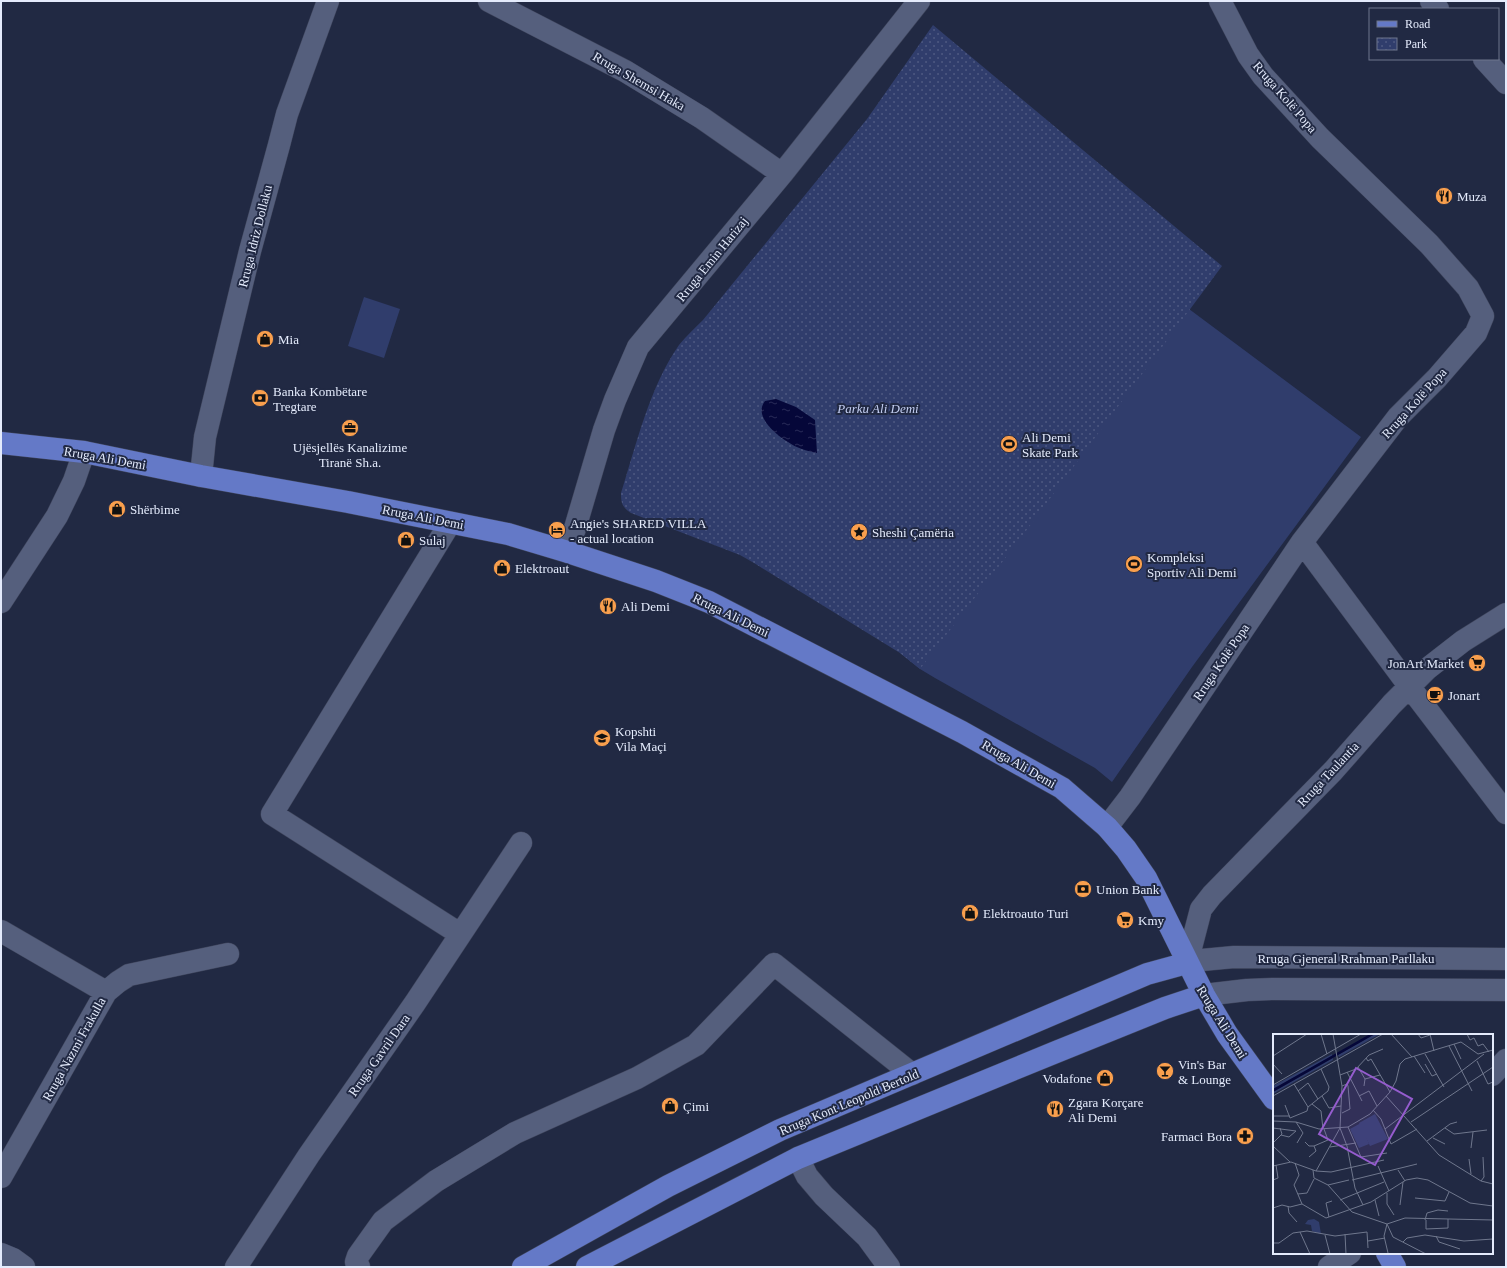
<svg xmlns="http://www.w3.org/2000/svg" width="1507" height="1268" font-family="'Times New Roman',serif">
  <defs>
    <pattern id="park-dots" width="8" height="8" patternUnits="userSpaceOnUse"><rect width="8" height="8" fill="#303d6c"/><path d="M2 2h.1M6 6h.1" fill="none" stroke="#4e5982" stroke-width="1.8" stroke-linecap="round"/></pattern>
    <pattern id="water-ripples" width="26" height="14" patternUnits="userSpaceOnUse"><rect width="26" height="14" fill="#050739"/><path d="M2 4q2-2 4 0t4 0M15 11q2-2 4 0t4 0" fill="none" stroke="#292b57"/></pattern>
  </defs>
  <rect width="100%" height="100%" fill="#212943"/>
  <path fill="#303d6c" d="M364,297L400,309L384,358L348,346Z
    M1189,309L1361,437L1192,667L1112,782L1095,768L935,678L920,669L900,653L1179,322Z"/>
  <path fill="url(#park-dots)" d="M933,25L1222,266L1020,539L920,669L900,653L754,563L740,555L631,513C622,507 621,503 621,493C636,445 650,386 679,345C686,336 695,328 703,320L867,119Z"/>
  <path fill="url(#water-ripples)" d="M776,399L796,407L815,420L817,453C807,451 796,448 788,442C776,435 753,416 765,401Z"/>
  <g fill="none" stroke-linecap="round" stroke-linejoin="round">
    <defs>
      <path id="minor" d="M489,1L625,71L702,118L782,174
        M1431,1L1438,9
        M1484,59L1506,83
        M201,476L205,437L250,251L279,145L287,114L328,1
        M450,523L272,814L460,934
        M1302,542L1409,686L1506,813
        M568,552L604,430L615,400L638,347L782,174L919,1
        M1,602L57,516L74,481L84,452
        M1506,614L1463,641L1427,669L1392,704L1333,771L1212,895L1201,909L1187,963L1202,960L1234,957L1506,959
        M1107,827L1130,797L1302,542L1398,417L1437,378L1476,333L1483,316L1468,288L1429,244L1320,138L1263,76L1248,55L1220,1
        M1,931L106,992
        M1204,995L1247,990L1273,989L1506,990
        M1492,1075L1506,1060
        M798,1158L807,1176L824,1196L867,1237L889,1267
        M1,1177L106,992L118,982L129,975L228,954
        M1,1254L13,1259L24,1267
        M236,1267L309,1155L415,1003L521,843
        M359,1267L356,1262L358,1256L383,1221L436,1181L515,1133L637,1078L696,1045L774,964L912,1074
        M1329,1267L1350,1253"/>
      <path id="major" d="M1,443L84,452L201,476L348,502L508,534L568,552L656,581L709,602L962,732L1062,788L1107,827L1126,849L1146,878L1204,995L1227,1034L1274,1099
        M1387,1253L1395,1267
        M523,1267L668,1186L780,1130L1147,974L1187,963
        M587,1267L798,1158L1056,1052L1165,1008L1204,995"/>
    </defs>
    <use href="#minor" stroke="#3f455c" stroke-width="23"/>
    <use href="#major" stroke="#3f455c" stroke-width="23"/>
    <use href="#minor" stroke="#555f7d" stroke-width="22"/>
    <use href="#major" stroke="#6479c7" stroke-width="22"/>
  </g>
  <defs>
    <symbol id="restaurant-disc" viewBox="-11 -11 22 22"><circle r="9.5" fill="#f99f4d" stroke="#212943"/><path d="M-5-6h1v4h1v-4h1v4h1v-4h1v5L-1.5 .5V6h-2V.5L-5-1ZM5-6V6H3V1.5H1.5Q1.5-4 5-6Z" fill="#111"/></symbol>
    <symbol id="shop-disc" viewBox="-11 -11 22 22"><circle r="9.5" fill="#f99f4d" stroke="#212943"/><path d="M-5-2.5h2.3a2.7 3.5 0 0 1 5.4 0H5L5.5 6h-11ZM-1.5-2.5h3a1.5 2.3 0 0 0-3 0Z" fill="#111"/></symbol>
    <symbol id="bank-disc" viewBox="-11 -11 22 22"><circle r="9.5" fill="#f99f4d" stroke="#212943"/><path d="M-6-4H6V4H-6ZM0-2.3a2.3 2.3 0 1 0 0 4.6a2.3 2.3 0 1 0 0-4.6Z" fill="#111"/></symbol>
    <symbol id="office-disc" viewBox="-11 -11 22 22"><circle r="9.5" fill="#f99f4d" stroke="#212943"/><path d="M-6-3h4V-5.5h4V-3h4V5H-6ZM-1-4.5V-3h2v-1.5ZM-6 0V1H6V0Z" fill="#111"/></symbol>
    <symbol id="stadium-disc" viewBox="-11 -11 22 22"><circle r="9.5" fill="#f99f4d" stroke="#212943"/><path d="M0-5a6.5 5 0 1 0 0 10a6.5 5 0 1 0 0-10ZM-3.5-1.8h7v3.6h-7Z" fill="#111"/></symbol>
    <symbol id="hotel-disc" viewBox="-11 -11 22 22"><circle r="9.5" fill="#f99f4d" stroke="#212943"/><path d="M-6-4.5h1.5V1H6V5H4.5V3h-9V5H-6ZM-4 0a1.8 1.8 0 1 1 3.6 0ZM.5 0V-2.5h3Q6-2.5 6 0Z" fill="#111"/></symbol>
    <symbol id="sight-disc" viewBox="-11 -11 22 22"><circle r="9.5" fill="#f99f4d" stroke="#212943"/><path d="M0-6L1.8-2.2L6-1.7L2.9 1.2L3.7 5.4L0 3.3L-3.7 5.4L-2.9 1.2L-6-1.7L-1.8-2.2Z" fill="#111"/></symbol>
    <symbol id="supermarket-disc" viewBox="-11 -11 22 22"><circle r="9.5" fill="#f99f4d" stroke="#212943"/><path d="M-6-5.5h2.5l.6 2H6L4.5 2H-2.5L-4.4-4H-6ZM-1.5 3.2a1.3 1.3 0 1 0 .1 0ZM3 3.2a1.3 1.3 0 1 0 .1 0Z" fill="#111"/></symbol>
    <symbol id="cafe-disc" viewBox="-11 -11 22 22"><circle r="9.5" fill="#f99f4d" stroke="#212943"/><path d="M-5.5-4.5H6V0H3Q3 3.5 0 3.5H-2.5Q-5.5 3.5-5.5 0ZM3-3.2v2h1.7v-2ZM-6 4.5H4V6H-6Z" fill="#111"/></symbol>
    <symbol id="school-disc" viewBox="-11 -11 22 22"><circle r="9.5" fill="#f99f4d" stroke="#212943"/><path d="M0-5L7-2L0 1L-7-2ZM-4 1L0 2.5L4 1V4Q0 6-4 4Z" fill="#111"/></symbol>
    <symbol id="bar-disc" viewBox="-11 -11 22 22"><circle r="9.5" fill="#f99f4d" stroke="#212943"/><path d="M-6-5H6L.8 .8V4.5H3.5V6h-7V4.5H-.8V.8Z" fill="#111"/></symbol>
    <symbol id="pharmacy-disc" viewBox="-11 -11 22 22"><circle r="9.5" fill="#f99f4d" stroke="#212943"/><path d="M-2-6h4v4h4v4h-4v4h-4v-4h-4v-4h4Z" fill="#111"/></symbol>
  </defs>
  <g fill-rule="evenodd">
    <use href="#restaurant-disc" x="1434" y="186" width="20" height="20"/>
    <use href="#shop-disc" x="255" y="329" width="20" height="20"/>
    <use href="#bank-disc" x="250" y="388" width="20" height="20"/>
    <use href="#office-disc" x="340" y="418" width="20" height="20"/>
    <use href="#stadium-disc" x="999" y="434" width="20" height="20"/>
    <use href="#shop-disc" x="107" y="499" width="20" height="20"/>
    <use href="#hotel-disc" x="547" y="520" width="20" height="20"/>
    <use href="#sight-disc" x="849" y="522" width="20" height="20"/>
    <use href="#shop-disc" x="396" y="530" width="20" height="20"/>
    <use href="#stadium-disc" x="1124" y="554" width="20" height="20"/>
    <use href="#shop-disc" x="492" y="558" width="20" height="20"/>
    <use href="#restaurant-disc" x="598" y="596" width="20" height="20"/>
    <use href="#supermarket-disc" x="1467" y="653" width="20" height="20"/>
    <use href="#cafe-disc" x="1425" y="685" width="20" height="20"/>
    <use href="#school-disc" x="592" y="728" width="20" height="20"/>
    <use href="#bank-disc" x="1073" y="879" width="20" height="20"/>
    <use href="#shop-disc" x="960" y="903" width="20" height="20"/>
    <use href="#supermarket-disc" x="1115" y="910" width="20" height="20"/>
    <use href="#bar-disc" x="1155" y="1061" width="20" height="20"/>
    <use href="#shop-disc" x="1095" y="1068" width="20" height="20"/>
    <use href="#shop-disc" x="660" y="1096" width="20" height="20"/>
    <use href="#restaurant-disc" x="1045" y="1099" width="20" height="20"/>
    <use href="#pharmacy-disc" x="1235" y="1126" width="20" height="20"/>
  </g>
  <g text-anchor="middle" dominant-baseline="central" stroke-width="4" stroke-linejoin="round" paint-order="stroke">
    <g font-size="13" fill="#e4ebfc" stroke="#212943">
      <text transform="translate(639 81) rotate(30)">Rruga Shemsi Haka</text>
      <text transform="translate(1285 97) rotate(49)">Rruga Kolë Popa</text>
      <text transform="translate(255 236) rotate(-76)">Rruga Idriz Dollaku</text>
      <text transform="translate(712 259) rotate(-51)">Rruga Emin Harizaj</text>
      <text transform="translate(1414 403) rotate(-48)">Rruga Kolë Popa</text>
      <text transform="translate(105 458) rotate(10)">Rruga Ali Demi</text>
      <text transform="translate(423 517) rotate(11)">Rruga Ali Demi</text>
      <text transform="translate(731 615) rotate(26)">Rruga Ali Demi</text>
      <text transform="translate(1221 662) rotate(-56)">Rruga Kolë Popa</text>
      <text transform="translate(1019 764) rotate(30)">Rruga Ali Demi</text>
      <text transform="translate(1328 774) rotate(-47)">Rruga Taulantia</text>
      <text x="1346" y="958">Rruga Gjeneral Rrahman Parllaku</text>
      <text transform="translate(1222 1022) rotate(58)">Rruga Ali Demi</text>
      <text transform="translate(74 1049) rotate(-61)">Rruga Nazmi Frakulla</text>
      <text transform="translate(379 1055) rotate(-55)">Rruga Gavril Dara</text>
      <text transform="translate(849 1102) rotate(-23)">Rruga Kont Leopold Bertold</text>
    </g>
    <g font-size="13" fill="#e4ebfc" stroke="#212943" text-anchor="start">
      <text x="1457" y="196">Muza</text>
      <text x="278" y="339">Mia</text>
      <text x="273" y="391">Banka Kombëtare<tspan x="273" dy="15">Tregtare</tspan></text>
      <text x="1022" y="437">Ali Demi<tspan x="1022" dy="15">Skate Park</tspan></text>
      <text x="350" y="447" text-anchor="middle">Ujësjellës Kanalizime<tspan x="350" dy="15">Tiranë Sh.a.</tspan></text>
      <text x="130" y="509">Shërbime</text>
      <text x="570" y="523">Angie's SHARED VILLA<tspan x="570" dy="15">- actual location</tspan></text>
      <text x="872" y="532">Sheshi Çamëria</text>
      <text x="419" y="540">Sulaj</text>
      <text x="1147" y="557">Kompleksi<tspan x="1147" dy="15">Sportiv Ali Demi</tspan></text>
      <text x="515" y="568">Elektroaut</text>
      <text x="621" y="606">Ali Demi</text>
      <text x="1464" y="663" text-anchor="end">JonArt Market</text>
      <text x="1448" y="695">Jonart</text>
      <text x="615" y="731">Kopshti<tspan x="615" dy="15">Vila Maçi</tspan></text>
      <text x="1096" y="889">Union Bank</text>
      <text x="983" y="913">Elektroauto Turi</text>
      <text x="1138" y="920">Kmy</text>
      <text x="1178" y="1064">Vin's Bar<tspan x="1178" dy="15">&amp; Lounge</tspan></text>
      <text x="1092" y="1078" text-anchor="end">Vodafone</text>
      <text x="1068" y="1102">Zgara Korçare<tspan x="1068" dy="15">Ali Demi</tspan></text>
      <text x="683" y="1106">Çimi</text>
      <text x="1232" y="1136" text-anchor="end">Farmaci Bora</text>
    </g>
    <g font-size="13" font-style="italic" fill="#c4cff2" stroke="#212943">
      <text x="878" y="408">Parku Ali Demi</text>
    </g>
  </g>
  <g transform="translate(1273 1034)">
    <rect width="220" height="220" fill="#212943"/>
    <path d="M88,89L96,110L86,114L77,95ZM41,185L46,188L48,200L39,197L38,191L32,190L35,186Z" fill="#303d6c"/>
    <path d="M102,0H107L66,23L65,21ZM59,20V22L0,55V52ZM60,24V26L0,60V58ZM102,80L115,105L97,112L86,89Z" fill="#303d6c"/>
    <path d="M97,0H102L0,58V55Z" fill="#050739"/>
    <path fill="none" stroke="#6f778d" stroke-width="1" d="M48,0L54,20M60,0L69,52L67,94M118,0L139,23M145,0L148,4L157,1M157,0L161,17M194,0L197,6L201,4L205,12L210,10L216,18M181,10L188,25M176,12L199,57M152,20L171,53M0,22L34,0M141,22L152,39M93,24L95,27L98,25L117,58M204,27L215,50L220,48M0,30L9,40M152,30L159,42L164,40M85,33L92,45L91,52M74,38L89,67M67,41L83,35L96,21L110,15M92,45L107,41M21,50L35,73M0,51L88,0M25,57L35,49L45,65M0,62L110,0M49,62L56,74L68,72M86,62L96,57L104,72M113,62L166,121L208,147L220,150M39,70L48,77L50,95M12,71L17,84M100,76L108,85L118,110L144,95M69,79L77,75L75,52L74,50L69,52M0,82H17M17,84L34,77L35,73L55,57L56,53L48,35M0,87L23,88L46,95L75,93L97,80L117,58L123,47L127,30L132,25L188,8L205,20L220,16M23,88L30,99L24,109M138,88L220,33M75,93L88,123L114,119M0,94L23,97L16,103L8,101M172,94L181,100L214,96M112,95L211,20M160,104L172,110M154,107L177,90L184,88M32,108L36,112H41L55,106L51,95M0,109L9,100L7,94M0,112L17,128M57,113L83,109M198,114L200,98M36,123L43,117L41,112M196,125L198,140M22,129L26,141L21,151L29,170M0,132L18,128L43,137L58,138L111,126M105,132L116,157M40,136L41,144L55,151L79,178L114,190M125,136L132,147M43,137L67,94L74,112L82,154L90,171M0,146L5,144L3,131M79,146L144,130M208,147L211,143L210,123M55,151L76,146M114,159V170L121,181M25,160L34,159L41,145M142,164L172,167L176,158M67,166L111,148M102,166L106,182M127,171L130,148M15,172L16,179L24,188M0,174L9,171L17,173L29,170L53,184L98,168L133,146L144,144L155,146L197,169L220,172M56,183L53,169L59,167M152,186L154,179L165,176L175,177M153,186V195L175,194V185M114,190L132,184L220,186M114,190L120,203L153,220M114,190L111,202L115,219M27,198L37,220M72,200L73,220M52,201L57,220M163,202L166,208L187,215M95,207L112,204M130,208L134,204L152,201L191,207L220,205M0,209H6L20,199L34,197L62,202L94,198L95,214"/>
    <path fill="#955cce" fill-opacity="0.15" stroke="#955cce" stroke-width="2" d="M83,34L139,65L102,131L46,100Z"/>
    <rect width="220" height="220" fill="none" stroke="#e4ebfc" stroke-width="2"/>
  </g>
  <rect width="1507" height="1268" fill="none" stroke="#e4ebfc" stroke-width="4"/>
  <rect x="1369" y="8" width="130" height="52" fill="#212943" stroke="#6f778d"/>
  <rect x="1377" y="21" width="20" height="6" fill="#6479c7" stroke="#6f778d"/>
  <text x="1405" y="28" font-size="12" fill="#e4ebfc">Road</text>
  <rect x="1377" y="38" width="20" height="12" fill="url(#park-dots)" stroke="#6f778d"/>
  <text x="1405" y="48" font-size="12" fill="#e4ebfc">Park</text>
</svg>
